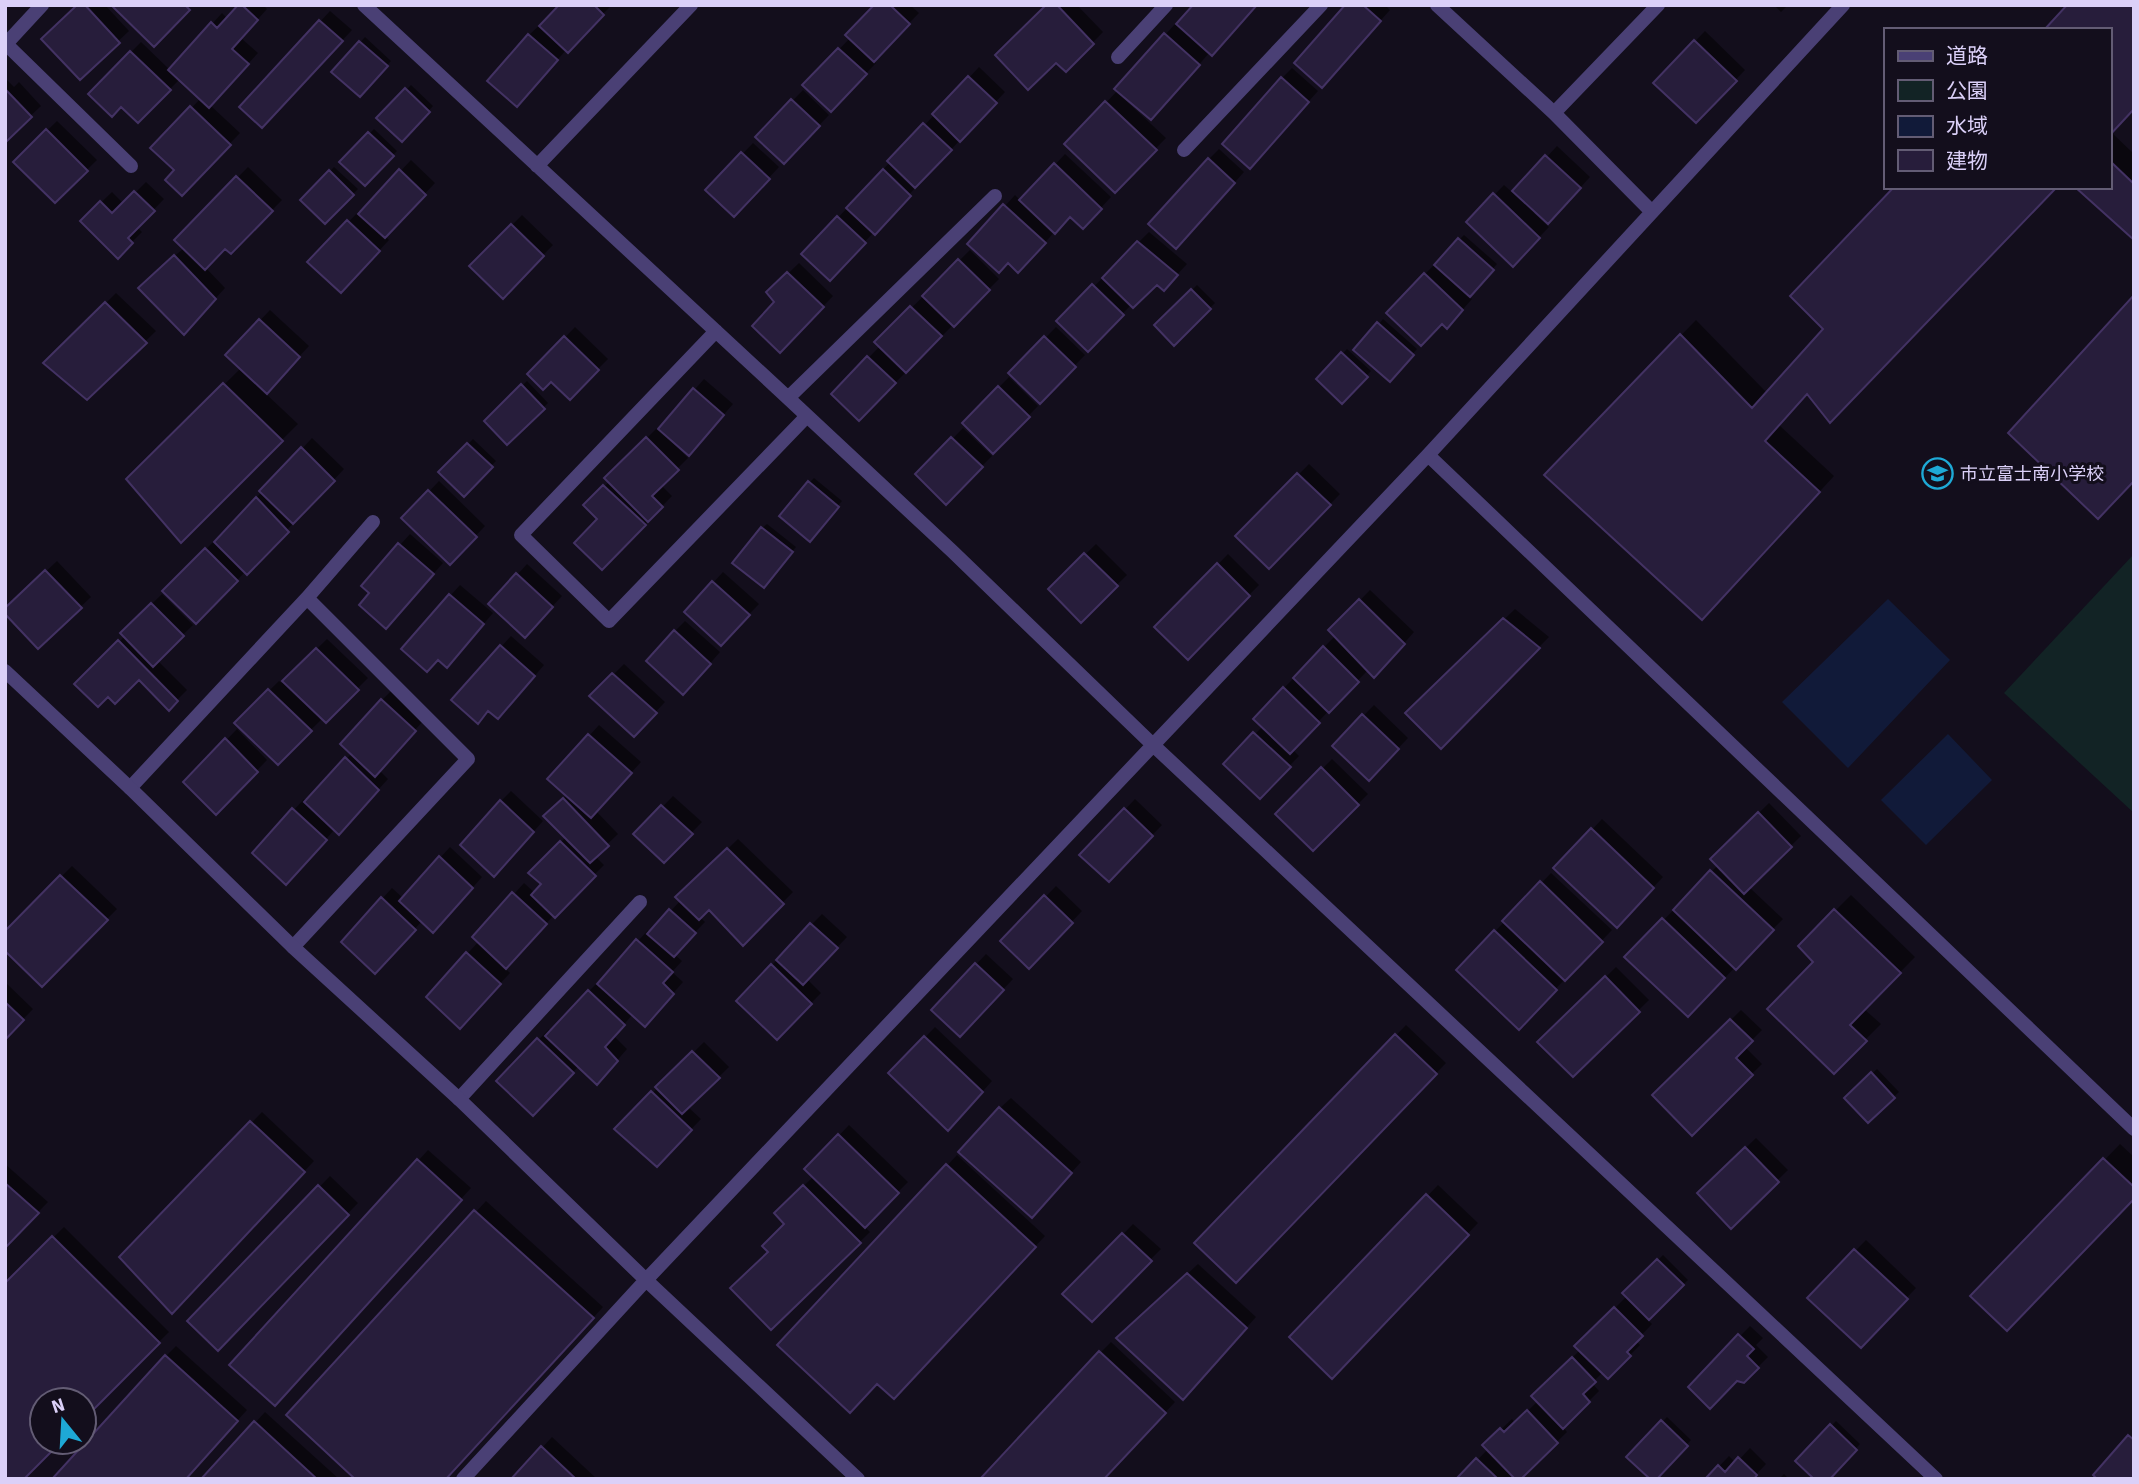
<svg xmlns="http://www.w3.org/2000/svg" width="2139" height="1484" font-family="'Source Sans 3','Noto Sans JP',sans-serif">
  <rect width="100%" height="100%" fill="#130e1c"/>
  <path fill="#122325" d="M2134,554V813L2004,693Z"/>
  <path fill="#111a39" d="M1888,599L1950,660L1848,768L1782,702Z
    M1948,734L1992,780L1926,845L1881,800Z"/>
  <path fill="#0007" d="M79,5H105L129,31L80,77Z
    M240,5H263L267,9L241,38L258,53L210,105L240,133L181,194L177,170L153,148L201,98L180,79L138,121L122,105L90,94L141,42L170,70L222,13L228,19Z
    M561,5H612L567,49L527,94L489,80L529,35Z
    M876,5H910L919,13L873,60L876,63L831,110L805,85L850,38Z
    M1048,5H1077L1103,32L1066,70Z
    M1195,5L1210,52L1161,108L1124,95L1122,97L1166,138L1115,190L1067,144L1118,90L1165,35L1175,24L1177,26Z
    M1348,5H1385L1390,10L1332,75Z
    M1774,5H1788L1781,12Z
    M2134,5L2111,132L2134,154V237L2109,187V30Z
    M330,11L352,30L272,116L241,107Z
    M1705,31L1745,70L1696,121L1655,83Z
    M365,37L391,61L360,95L334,71Z
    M979,67L1005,92L830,279L804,254Z
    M1292,68L1318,91L1260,156L1282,78Z
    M6,79L14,87L19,82L41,106L5,140Z
    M411,85L433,106L402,140L379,118Z
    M803,90L829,115L784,162L757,137Z
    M57,121L97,160L55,201L15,162Z
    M374,129L397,151L365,184L342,162Z
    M753,143L779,167L734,215L708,190Z
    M1557,146L1590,177L1558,212L1536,211L1534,213L1549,227L1513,264L1468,222L1504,185L1513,193Z
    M1219,149L1244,172L1186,237L1209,159Z
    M1065,154L1111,197L1083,227L1070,215L1029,260L1008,261L1005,206L1015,195L1021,201Z
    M411,160L435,183L385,236L389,240L351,281L310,262L359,211L361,213Z
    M248,167L282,200L231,252L225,247L205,267L225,288L194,322L150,277L184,248L176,240Z
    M334,167L358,189L325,222L302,200Z
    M146,182L164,199L137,227L142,232L118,256L82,221L112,192L124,204Z
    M522,215L553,245L503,296L471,266Z
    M1149,232L1187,264L1174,278L1157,283L1132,304L1088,349L1059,321Z
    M1464,235L1497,264L1469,296L1472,299L1457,316L1425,274Z
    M970,250L999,279L859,419L833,394L880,346L877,342Z
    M799,263L833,296L780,351L776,302L768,293Z
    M1197,285L1215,303L1174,343L1157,325Z
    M116,293L156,331L87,398L46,363Z
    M270,310L309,346L265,393L298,424L181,540L129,479L241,368L227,355Z
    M1383,319L1417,349L1395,375L1379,324Z
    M1696,320L1767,393L1825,329L1808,392L1779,425L1834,476L1718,602L1546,474Z
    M575,327L608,359L570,397L551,379L530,374Z
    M1056,327L1085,355L1040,401L1011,373Z
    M1347,349L1371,371L1342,402L1318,379Z
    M1009,377L1038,406L993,452L964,423Z
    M704,379L733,404L699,443L674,440L672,442L688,458L661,485L672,496L602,568L599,519L585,505L610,481L607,478L657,428L659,430Z
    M527,381L548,403L508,443L486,421Z
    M963,428L992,456L946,502L918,474Z
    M312,438L344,469L257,562L246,571L196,622L165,591L216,539L217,540Z
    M473,439L496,461L464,494L441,472Z
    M1309,464L1340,494L1269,567L1238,536Z
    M814,478L842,501L814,535L809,483Z
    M439,481L485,526L450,563L404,518Z
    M767,524L796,547L768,581L762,528Z
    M410,534L443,563L396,616L363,586Z
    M1096,544L1127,575L1081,620L1050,589Z
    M1228,554L1259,585L1188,657L1157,627Z
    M57,561L91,597L38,647L5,610Z
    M527,564L562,596L535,625L517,575Z
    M723,572L759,604L731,633L686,612Z
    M460,585L493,613L457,655L439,658L403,648Z
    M1370,590L1414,632L1384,666L1368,670L1292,749L1299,756L1260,796L1226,764L1263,726L1284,688L1335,636L1331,630Z
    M162,594L193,625L157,660L187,690L169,708L139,678L108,695L76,684L125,636L122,633Z
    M1515,609L1549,637L1441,746L1407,713Z
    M685,621L720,652L693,683L675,631Z
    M511,636L544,665L508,707L489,710L478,721L501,647Z
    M327,639L368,678L326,720L323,718L278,762L236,723L279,681L282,683Z
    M624,664L665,702L634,735L592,696Z
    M392,690L424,720L379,770L388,779L349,822L335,829L296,873L254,853L304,799L307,802L352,753L382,700Z
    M1374,705L1408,738L1369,779L1334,746Z
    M599,725L641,762L596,811L618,834L595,856L604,865L554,915L505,968L510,973L470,1016L428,997L479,941L475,937L524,883L535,893L544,884L531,873L566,837L556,806L568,795L550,779Z
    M237,729L267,760L216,813L186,782Z
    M1332,759L1368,794L1313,849L1277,814Z
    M511,791L543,821L504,865L501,801Z
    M673,796L702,822L664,861L636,834Z
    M1135,799L1162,825L1109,880L1082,855Z
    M1769,803L1801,836L1749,887L1783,919L1688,1015L1627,957L1718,865L1712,859Z
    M1602,819L1663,877L1617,925L1556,868Z
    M738,839L793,892L743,943L709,908L700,917L705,922L674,954L682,961L672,972L683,982L655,1014H633L614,1036L627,1049L607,1072L579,1066L533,1113L499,1081L549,1029L551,1032L589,991L599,981L601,982L648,930L650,933L681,900L678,897Z
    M450,847L482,877L443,921H422L385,961L343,941L392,888L403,898Z
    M72,866L117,909L42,985L5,933Z
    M1551,873L1612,930L1519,1027L1458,970Z
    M1056,886L1082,911L1029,967L1003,941Z
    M1851,895L1915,957L1864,1009L1881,1024L1834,1071L1816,962L1800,946Z
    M822,914L847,937L807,979L821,993L777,1038L772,965Z
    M986,954L1013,979L960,1035L933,1010Z
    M1616,967L1649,1000L1573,1075L1540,1042Z
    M5,982L33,1009L5,1038Z
    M1741,1010L1762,1030L1745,1047L1762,1064L1692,1133L1655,1095Z
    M1406,1025L1446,1063L1236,1281L1197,1243Z
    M935,1027L992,1081L958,1119L891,1073Z
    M704,1042L729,1067L688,1107L701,1119L657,1165L616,1129Z
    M1877,1069L1899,1092L1868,1121L1846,1098Z
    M1011,1098L1081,1162L1042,1205L1000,1108Z
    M262,1112L314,1161L182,1302L121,1257Z
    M849,1125L908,1182L864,1226L870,1232L771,1328L770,1252L787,1224L776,1213L814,1176L807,1169Z
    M1756,1138L1788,1170L1731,1226L1699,1193Z
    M2120,1144L2134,1157V1197L1973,1296Z
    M428,1150L471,1188L285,1393L232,1365Z
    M957,1155L1045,1236L904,1387L878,1382L780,1345Z
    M5,1164L48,1202L5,1246Z
    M330,1176L358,1203L218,1348L189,1321Z
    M1438,1185L1478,1223L1332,1376L1292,1337Z
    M486,1201L603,1307L445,1479L288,1415Z
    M1133,1224L1161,1249L1091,1319L1065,1294Z
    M64,1227L169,1332L84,1416V1400H42V1442H58L21,1479L5,1285Z
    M1866,1240L1916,1288L1861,1346L1810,1297Z
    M1663,1255L1688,1280L1647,1319L1652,1324L1636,1341L1640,1345L1608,1377L1603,1372L1592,1383L1599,1391L1563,1427L1567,1432L1519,1479H1459L1488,1449L1495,1435L1512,1419L1515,1423L1538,1401L1533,1396L1580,1350L1577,1346L1627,1296L1625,1293Z
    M1198,1264L1256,1317L1193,1388L1129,1328Z
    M1750,1326L1763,1338L1756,1345L1768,1357L1744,1381L1737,1379L1690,1387Z
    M1111,1342L1175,1402L1103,1479L1101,1352Z
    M176,1346L247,1410L184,1479L166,1356Z
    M265,1412L339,1479H204Z
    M1667,1417L1691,1440L1655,1479L1629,1457Z
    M1836,1421L1860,1444L1828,1479L1798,1461Z
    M552,1437L597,1479H513Z
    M1750,1448L1766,1464L1752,1479H1707L1729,1456L1736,1463Z
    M1784,1474L1789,1479H1779Z"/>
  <path fill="#271d3b" stroke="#433263" stroke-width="2" d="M77,5H85L120,43L80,80L41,39Z
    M111,5H185L190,10L154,47Z
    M238,5H242L258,20L232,49L249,64L209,108L168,70L211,22L217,28Z
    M559,5H594L604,15L568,53L539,26Z
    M874,5H890L910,24L874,62L845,35Z
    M1046,5H1057L1094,44L1066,72L1056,63L1028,90L995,55Z
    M1193,5H1257L1212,56L1176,24Z
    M1345,5H1363L1381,21L1322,88L1294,63Z
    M2067,5H2134V109L2109,136V30H2044Z
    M319,20L343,41L262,128L239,107Z
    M1164,33L1200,65L1151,120L1114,89Z
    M528,34L558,60L517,107L487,81Z
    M1694,40L1737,81L1696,123L1653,83Z
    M359,41L388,66L360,97L331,72Z
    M838,48L867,74L831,112L802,85Z
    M130,51L171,90L138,123L121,107L112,117L88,94Z
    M968,76L997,103L960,142L932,114Z
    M1281,77L1309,102L1250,169L1222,144Z
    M405,88L430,112L402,142L376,118Z
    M7,91L32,117L5,143V93Z
    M791,99L820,126L784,164L755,137Z
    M1105,101L1157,150L1115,193L1064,144Z
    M190,106L231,145L182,196L165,180L174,170L150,148Z
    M923,123L952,150L915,188L887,161Z
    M46,129L88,171L55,203L13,162Z
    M368,132L394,156L365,186L339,162Z
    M741,152L770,179L734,217L705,190Z
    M1545,155L1581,188L1548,224L1512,191Z
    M1208,158L1235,183L1176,249L1148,224Z
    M2109,160L2134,184V240L2075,187H2109Z
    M1054,163L1102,209L1083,229L1070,217L1055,234L1019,200Z
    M399,169L426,195L385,238L358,214Z
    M883,169L911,196L875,235L846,208Z
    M329,170L354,195L325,224L300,200Z
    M236,176L273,211L231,254L225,249L205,270L174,240Z
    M1894,187H2057L1830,423L1807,394L1765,441L1820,492L1702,620L1544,475L1680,334L1752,408L1823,329L1790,296Z
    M134,191L155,211L128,238L133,243L118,259L80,221L100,201L112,213Z
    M1493,193L1540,238L1513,267L1466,222Z
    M1003,204L1046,243L1018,273L1008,263L999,273L967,244Z
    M837,216L866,243L830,281L801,254Z
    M347,220L380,251L341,293L307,262Z
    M511,224L544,256L503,299L469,266Z
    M1458,238L1494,270L1470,297L1434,265Z
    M1137,241L1178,275L1164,291L1157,285L1133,308L1102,278Z
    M174,255L216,299L184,335L138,288Z
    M958,259L990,290L954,327L922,296Z
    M787,272L824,307L780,353L752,326L774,302L766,292Z
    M1424,273L1463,310L1447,329L1442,324L1421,346L1386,313Z
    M1092,284L1124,315L1088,352L1056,321Z
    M1191,289L1211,309L1174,346L1154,325Z
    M2134,295V481L2098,519L2008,433Z
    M105,302L147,343L87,400L43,363Z
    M910,306L942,336L906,373L874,342Z
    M259,319L300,357L267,394L225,355Z
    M1377,322L1414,355L1390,382L1353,350Z
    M564,336L599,370L570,400L551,382L543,390L527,374Z
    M1044,336L1076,367L1040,404L1008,373Z
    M1341,352L1368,377L1342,404L1316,379Z
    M867,356L896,383L859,421L831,394Z
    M223,383L283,441L181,543L126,479Z
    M521,384L545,409L507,445L484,421Z
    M998,386L1030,417L993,454L962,423Z
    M693,388L724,415L689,456L658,429Z
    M646,437L679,470L652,496L663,507L648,522L604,478Z
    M951,437L983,467L946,505L915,474Z
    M467,443L493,467L464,497L438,472Z
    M301,447L335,481L293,524L259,491Z
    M1297,473L1331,505L1269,569L1235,536Z
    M808,481L839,507L810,542L779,516Z
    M603,485L646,525L602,570L574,543L597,519L583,505Z
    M428,490L477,537L450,565L401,518Z
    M256,497L289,532L247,575L214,542Z
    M761,527L793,552L764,588L732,563Z
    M398,543L434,574L386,629L359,605L369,593L361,586Z
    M205,548L238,581L196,624L162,591Z
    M1084,553L1118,586L1081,623L1048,589Z
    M1217,563L1250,596L1188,660L1154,627Z
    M45,570L82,608L38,649L5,614V608Z
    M516,573L553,607L525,638L488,604Z
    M712,581L750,615L721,646L684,612Z
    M449,594L484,624L447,668L438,660L427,672L401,649Z
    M1359,599L1405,644L1374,678L1328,630Z
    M151,603L184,636L153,667L120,633Z
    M1503,618L1540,648L1441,749L1405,713Z
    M674,630L711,664L683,695L646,661Z
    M118,640L178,701L169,711L139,680L115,704L108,697L98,707L74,684Z
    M500,645L535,676L498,719L488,711L478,724L451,700Z
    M1323,646L1359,682L1329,713L1293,678Z
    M316,648L359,690L326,723L282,681Z
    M612,673L657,713L634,737L589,696Z
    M1283,687L1320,723L1290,754L1253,719Z
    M268,689L312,731L278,765L234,723Z
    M381,699L416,731L375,777L340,744Z
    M1362,714L1399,749L1369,781L1332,746Z
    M1253,732L1291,767L1260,799L1223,764Z
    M588,734L632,773L591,818L547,779Z
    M225,738L258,772L216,815L183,782Z
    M345,757L379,790L339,835L304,802Z
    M1321,767L1359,805L1313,851L1275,814Z
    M563,798L609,846L590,863L543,816Z
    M500,800L534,832L494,877L460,845Z
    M661,805L693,834L664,863L633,834Z
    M292,808L327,840L286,885L252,853Z
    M1124,808L1153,836L1109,882L1079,855Z
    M1758,812L1792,847L1744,894L1710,859Z
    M1591,828L1654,888L1617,928L1553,868Z
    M560,841L596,876L555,918L531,895L541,884L528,873Z
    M727,848L784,904L743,946L709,910L699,920L675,897Z
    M439,856L473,888L433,933L399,901Z
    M1710,870L1774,930L1736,970L1673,910Z
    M60,875L108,920L42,987L5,951V931Z
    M1540,881L1603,942L1565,981L1502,921Z
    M512,892L547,924L506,969L472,937Z
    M1044,895L1073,923L1029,969L1000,941Z
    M381,897L416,930L375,974L341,942Z
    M669,909L696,933L674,957L647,934Z
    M1834,909L1901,973L1850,1025L1867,1041L1834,1074L1767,1009L1813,962L1798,946Z
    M1662,918L1725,978L1688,1017L1624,957Z
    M810,923L838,948L803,985L776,960Z
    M1494,930L1557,990L1519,1030L1456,970Z
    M636,939L673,972L663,983L674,994L645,1027L597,984Z
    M466,952L501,984L460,1029L426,997Z
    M975,963L1004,990L960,1037L931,1010Z
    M771,964L812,1004L777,1040L736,1001Z
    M1605,976L1640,1012L1573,1077L1537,1042Z
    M588,990L625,1025L605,1047L618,1061L597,1085L545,1036Z
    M5,1002L24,1020L5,1040Z
    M1730,1019L1753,1041L1736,1058L1753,1075L1692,1136L1652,1095Z
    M1395,1034L1437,1074L1236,1283L1194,1243Z
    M924,1036L983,1092L948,1131L888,1073Z
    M537,1038L574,1073L533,1116L496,1081Z
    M692,1051L720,1078L682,1114L655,1087Z
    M1871,1072L1895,1098L1868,1123L1844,1098Z
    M651,1091L692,1130L657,1167L614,1129Z
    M999,1107L1072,1173L1032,1218L958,1152Z
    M250,1121L305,1172L172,1314L119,1257Z
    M838,1134L899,1193L865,1228L804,1169Z
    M1745,1147L1779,1182L1731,1229L1697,1193Z
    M2103,1158L2134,1187V1199L2007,1331L1970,1296Z
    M417,1159L462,1200L275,1406L229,1365Z
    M946,1164L1036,1247L894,1399L877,1384L850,1413L777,1345Z
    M5,1183L39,1213L5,1248Z
    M318,1185L349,1215L218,1351L187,1321Z
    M803,1185L861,1243L771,1330L730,1288L768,1252L762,1246L784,1224L774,1213Z
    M1426,1194L1469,1235L1332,1379L1289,1337Z
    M474,1210L594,1318L446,1479H355L286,1415Z
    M1122,1233L1152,1261L1092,1322L1062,1294Z
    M52,1236L160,1343L84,1419V1400H42V1442H61L24,1479H5V1283Z
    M1854,1249L1908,1299L1861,1348L1807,1298Z
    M1657,1259L1684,1285L1649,1320L1622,1293Z
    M1187,1273L1247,1328L1183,1400L1116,1338Z
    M1614,1307L1643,1336L1627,1352L1631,1356L1608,1379L1574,1346Z
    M1738,1334L1754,1349L1747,1356L1759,1368L1744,1383L1737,1381L1710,1409L1688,1387Z
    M1099,1351L1166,1413L1104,1479H980Z
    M165,1355L238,1421L186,1479H52Z
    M1572,1357L1596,1382L1583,1394L1590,1402L1563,1429L1531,1396Z
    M1527,1410L1558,1443L1521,1479H1515L1482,1445L1500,1428L1504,1432Z
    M1661,1420L1688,1446L1657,1479H1650L1626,1457Z
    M254,1421L317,1479H201Z
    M1830,1424L1857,1450L1830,1479H1814L1795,1461Z
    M2128,1435L2134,1440V1479H2097L2093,1475Z
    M541,1446L576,1479H511Z
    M1738,1457L1757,1475L1754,1479H1705L1718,1465L1725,1472Z
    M1476,1458L1498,1479H1456Z"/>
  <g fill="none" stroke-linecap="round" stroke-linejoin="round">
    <path stroke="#4a4075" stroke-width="14" d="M6,44L131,166
      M130,788L307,598L373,522
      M293,947L468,759L307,598
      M459,1099L640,902"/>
    <path stroke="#4a4075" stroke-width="14" d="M364,5L788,398L952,551L1152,744L1936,1479
      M1437,5L1554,113L1651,211
      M5,45L42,5
      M1118,57L1166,5
      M1554,113L1658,5
      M1184,150L1321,5
      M537,166L691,5
      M716,331L521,535L609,621L807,416
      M788,398L995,196
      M1428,455L2134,1129
      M5,671L130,788L293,947L459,1099L646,1280L858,1479
      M463,1479L646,1280L1428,455L1843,5"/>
  </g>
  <defs>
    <symbol id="school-ring" viewBox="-11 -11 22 22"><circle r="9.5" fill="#130e1c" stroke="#1ea9d6" stroke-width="1.5"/><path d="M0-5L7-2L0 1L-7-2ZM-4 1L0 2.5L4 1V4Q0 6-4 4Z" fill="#1ea9d6"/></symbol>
  </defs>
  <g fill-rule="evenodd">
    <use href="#school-ring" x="1920" y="456" width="35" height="35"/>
  </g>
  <g text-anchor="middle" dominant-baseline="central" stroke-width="6" stroke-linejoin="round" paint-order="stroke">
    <g font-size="18" fill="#dbd0f8" stroke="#130e1c" text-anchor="start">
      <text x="1960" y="474">市立富士南小学校</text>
    </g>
  </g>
  <rect width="2139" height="1484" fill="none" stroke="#dbd0f8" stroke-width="14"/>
  <rect x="1884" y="28" width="228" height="161" fill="#130e1c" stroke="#635c74" stroke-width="2"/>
  <rect x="1898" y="51" width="35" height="10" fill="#4a4075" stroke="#635c74" stroke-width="2"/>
  <text x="1946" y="63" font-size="21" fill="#dbd0f8">道路</text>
  <rect x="1898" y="80" width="35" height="21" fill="#122325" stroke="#635c74" stroke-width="2"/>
  <text x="1946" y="98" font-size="21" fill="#dbd0f8">公園</text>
  <rect x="1898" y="116" width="35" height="21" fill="#111a39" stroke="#635c74" stroke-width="2"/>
  <text x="1946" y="133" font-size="21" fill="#dbd0f8">水域</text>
  <rect x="1898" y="150" width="35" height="21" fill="#271d3b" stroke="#635c74" stroke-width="2"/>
  <text x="1946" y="168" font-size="21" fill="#dbd0f8">建物</text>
  <g transform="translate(63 1421) rotate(342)"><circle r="33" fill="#130e1c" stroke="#635c74" stroke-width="2"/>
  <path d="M0-5L12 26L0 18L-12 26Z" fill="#1ea9d6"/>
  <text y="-10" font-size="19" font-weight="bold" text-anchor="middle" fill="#dbd0f8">N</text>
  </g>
</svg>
